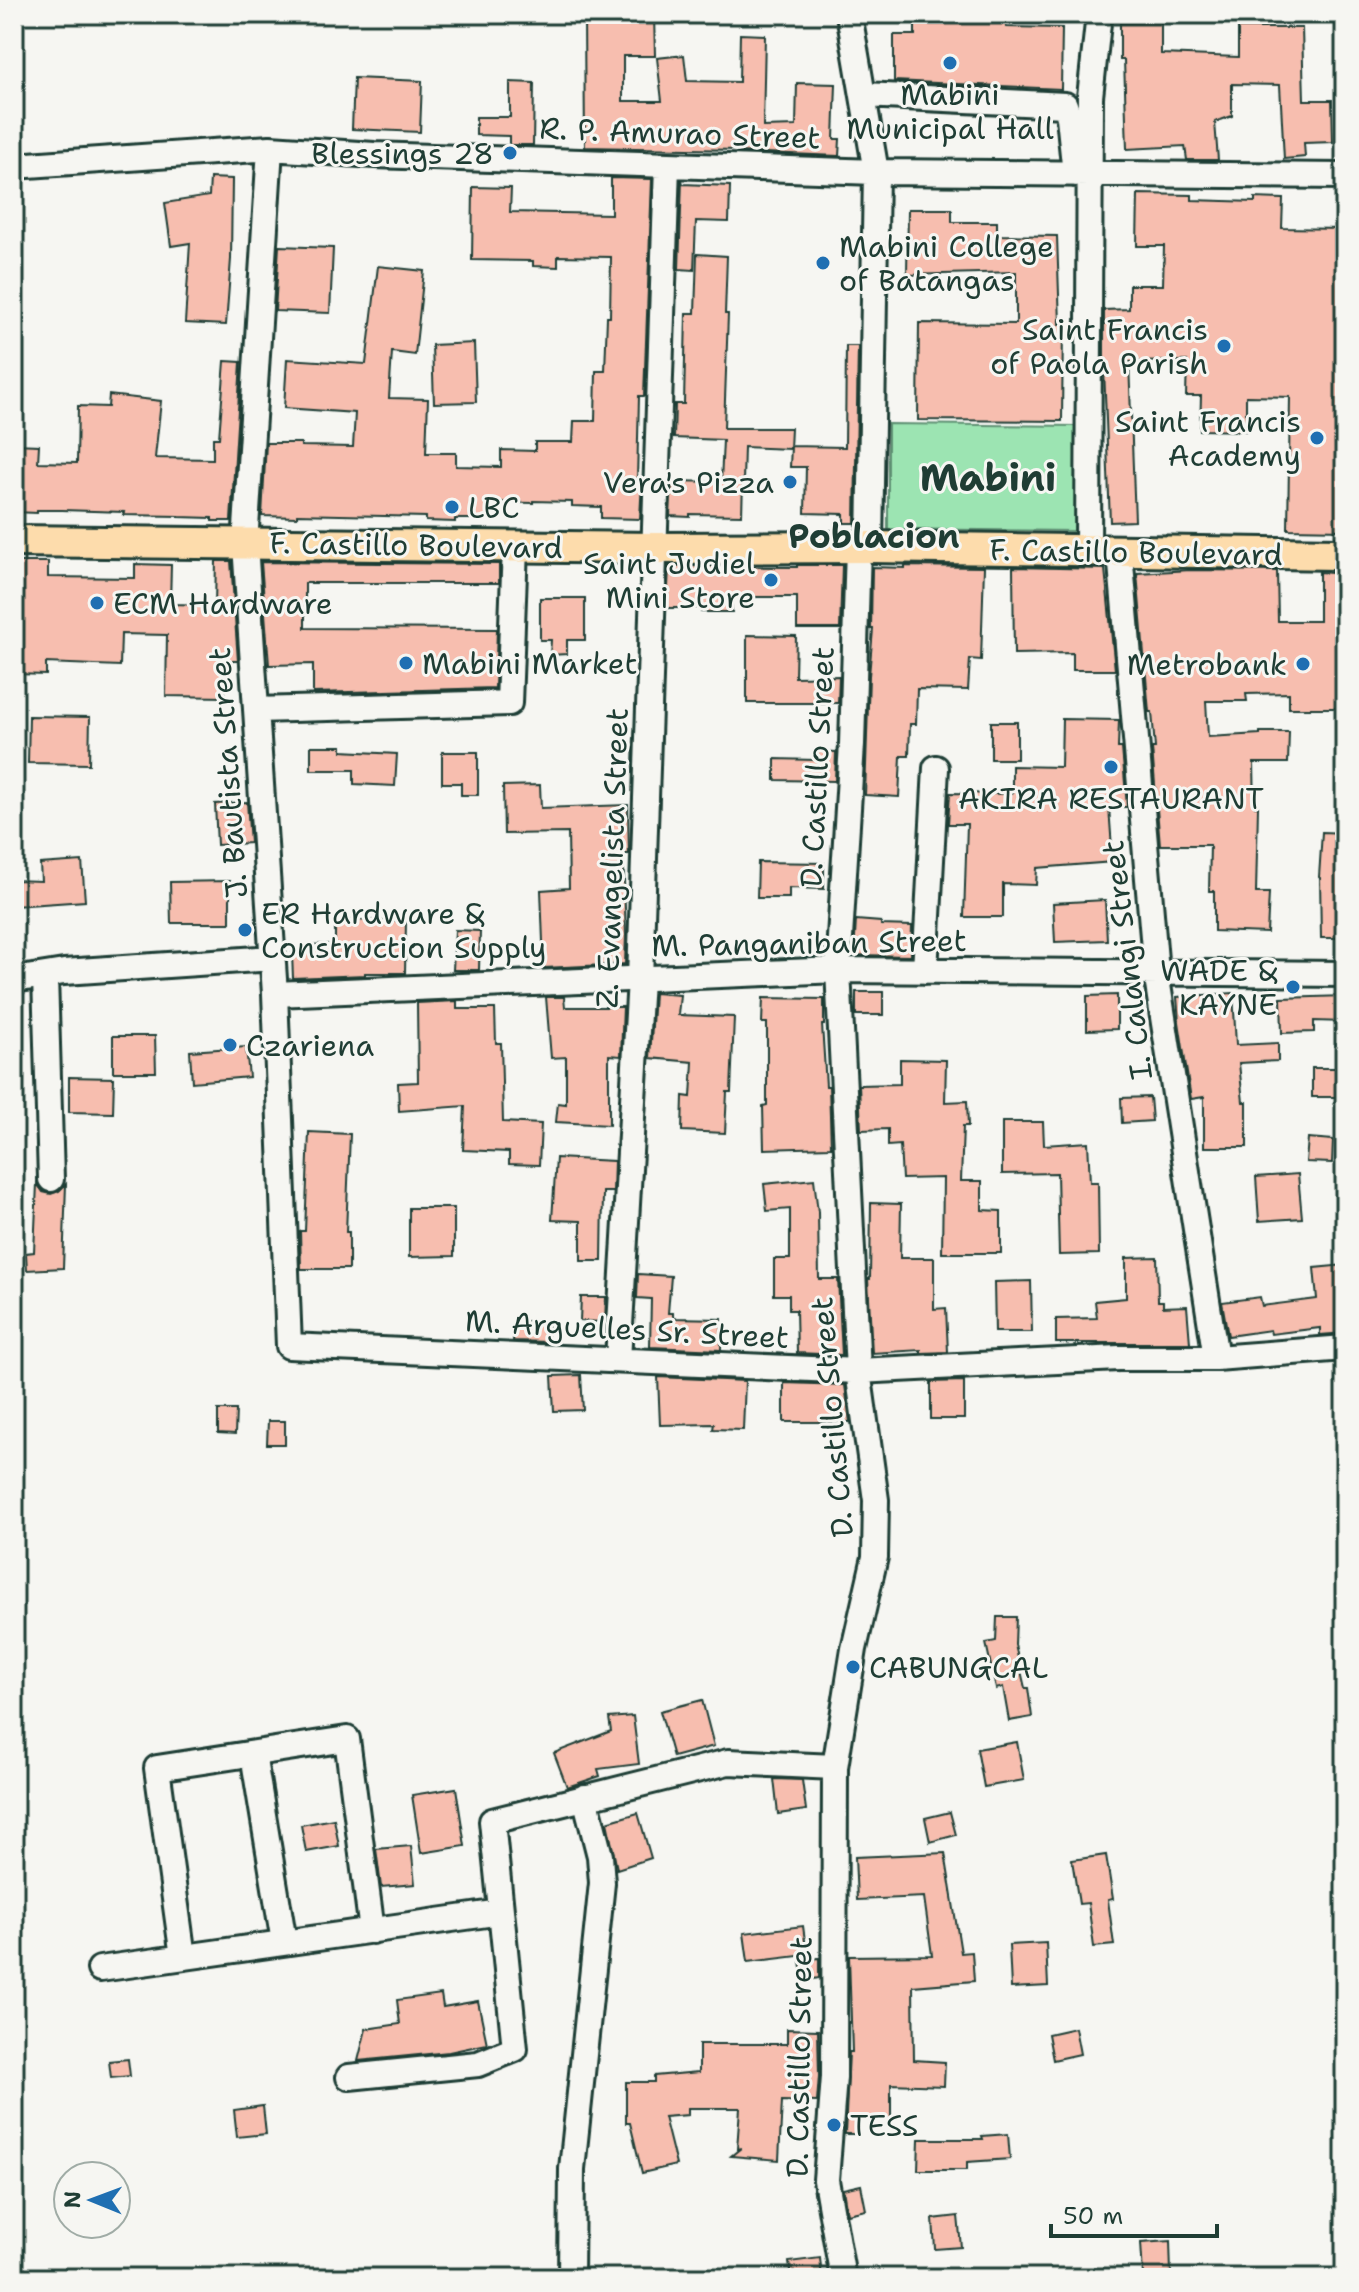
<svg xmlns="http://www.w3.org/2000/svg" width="1359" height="2292" font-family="'Shantell Sans',sans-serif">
  <rect width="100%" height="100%" fill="#f6f6f2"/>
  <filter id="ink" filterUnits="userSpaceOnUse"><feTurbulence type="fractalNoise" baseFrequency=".0125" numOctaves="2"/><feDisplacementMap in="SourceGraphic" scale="16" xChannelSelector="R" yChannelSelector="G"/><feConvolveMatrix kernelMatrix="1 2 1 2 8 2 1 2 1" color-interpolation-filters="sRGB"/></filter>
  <g filter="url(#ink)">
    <path fill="#9ce4b2" stroke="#5e9073" stroke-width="2" d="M888,424L1077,426L1076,531L888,529Z"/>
    <path fill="#f7beaf" stroke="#1f3d34" stroke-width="2" d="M584,14H654L655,56H623V101H662L657,58L684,55L687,81L739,82L740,34L765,35L763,127L796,126L797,83L836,84L834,139H840L839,156L738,152V150L585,147Z
      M915,16L1007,18L1006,27L1062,28L1061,89L894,81V35H915Z
      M1161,22V54L1238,57V28H1302L1304,100H1332L1333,142L1304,143L1305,157L1284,159L1280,85L1232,84V116L1215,122L1218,160H1187L1185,146L1127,149L1124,60H1120V23Z
      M354,78L422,81L420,132L352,129Z
      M510,82L534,83L533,145H509V136L476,135V117H510Z
      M210,178L232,179L231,259L226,325L185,323L190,243L171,246L165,203L209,196Z
      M611,178L652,179L644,396H639L637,480H642L640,519L601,518V507L572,506V502L533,501V503L489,502V519H455V522L426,521V517L384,516L297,514V517L262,516L266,443H301V446L353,447L355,413L284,408L287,359L366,364L378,266L424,271L415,355L392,352L389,398L428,399L426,453H456V466L501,467V450L535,451V442H573L574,421H595L596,371H605L607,317H610L611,257L558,256V267L533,266V261L472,260L473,187L511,188L510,212L611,214Z
      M682,180L683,184L730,186L729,222L696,221L694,270L679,269Z
      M1138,194L1192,195V200L1255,202V198L1283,199L1282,228L1342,229L1341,278H1345V530L1288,529L1290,397L1246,396V431L1200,430L1201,396H1186L1187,361L1129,362L1135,521L1110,522L1104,368V310L1129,309V285H1163L1164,246H1137Z
      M908,209H952V222H997V235L1057,236L1060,324H1063L1062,421L918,420L919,323L1016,324V272L907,275Z
      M279,246L333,248L330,313L275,311Z
      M697,254L727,256L725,314H728L724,428H791L790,449L744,447L742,515L690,514V517L670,516L672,481L721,482L723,440L674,438L675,404H684L686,313H695Z
      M474,343L476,402L434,403L432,345Z
      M846,346H858L855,523H844V514L805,513L806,467H790L791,446L845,447Z
      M225,361L241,362L231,521H212V518L179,517V516L123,515L124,512L62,510H37V513L14,512V444L39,445L38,462L77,463L78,406L108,407L109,395L161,401L155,458L213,459V438H219Z
      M216,561H231L238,661H226L225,697L166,696L167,635L121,634L120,666L46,663V675L16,674L18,562H48V577L135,578V564L171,565L170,604L215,605Z
      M261,562L499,564V583H305V628L497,629L495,688L313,693V664L269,665Z
      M797,565H842L840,629H797V597H732V612H701V608H667L669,566L797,567Z
      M905,566L984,567L981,660L970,659L968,690L917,689L916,724H910L909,756H901L899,797L865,795L869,676L873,629H871L872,567L905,568Z
      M1013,567L1105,569L1115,670H1073V653L1014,654Z
      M1191,570L1277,571L1278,621H1319V572L1345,574V636H1342V672H1345V708H1289V693L1246,694L1247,701H1206L1208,737L1260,734V732H1289L1288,763H1254L1255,807H1258L1256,893H1269L1267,933L1214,931V891H1209L1210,845H1160L1152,748H1155L1152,712H1149L1137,573Z
      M540,598H585V640H567V654L550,655L551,640H540Z
      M747,635L796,636L795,677L839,676L838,703H747Z
      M29,716L90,717L89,764L28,763Z
      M1062,719L1119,720L1118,748H1122L1127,807H1109L1113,862L1037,868L1036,885L1003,884V917H964L967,824H948L950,793L1012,794V766L1061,767Z
      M991,722H1017V759H991Z
      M311,746H342V751L397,754L395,786L354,784V770H311Z
      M816,751L836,752L835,781L775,780V759L816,760Z
      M442,752H478V795H461V783H442Z
      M540,785L541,808L628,805L629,854H623L626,935L625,964L544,968L541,890L569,888L568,833L504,834L503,786Z
      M247,802L250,843L217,845L215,804Z
      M1322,832L1345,833V938H1321L1320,878L1319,877Z
      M82,861L85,901L14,906V880L41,881L40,864Z
      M758,862L824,863V889L789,888V898H757Z
      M230,881V923H171L170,882Z
      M1105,900L1107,940L1055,942L1053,903Z
      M335,920L406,921L405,973H365V975L293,978L292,953H308V945L335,944Z
      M856,920L881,922V925L912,926L911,956L854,955Z
      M455,930L480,931L479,970H453Z
      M856,992H883V1015H856Z
      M654,993L680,995L678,1015L734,1017L731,1092H727L725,1133L682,1131L683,1096L691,1097L693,1062L650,1058Z
      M1233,993L1236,1045L1278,1043V1061L1239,1063L1243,1102H1247V1147H1204V1097L1191,1099L1179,1022L1177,997Z
      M1117,995V1029L1087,1030V996Z
      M1345,996V1022L1314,1021V1032L1282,1033L1281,998Z
      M546,997H564L565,1007H623L621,1056L609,1055V1125L556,1122L558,1103L566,1104V1057L551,1058Z
      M763,998L824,999V1025H822L826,1086H829L831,1147L764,1149L763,1106L767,1105V1023H762Z
      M457,1001V1009H495L496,1043H501L503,1122L541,1124L539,1165L509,1164V1152L463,1150L465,1106L399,1111L398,1083L418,1082L417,1003Z
      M113,1036H155L156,1072H113Z
      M246,1047L249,1077L192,1082L190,1051Z
      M900,1059L946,1060L945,1102L967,1101L968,1126H963L961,1181H982V1210L1001,1211V1253H942L943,1178L902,1179L900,1145L888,1146V1129L861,1130L859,1085L900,1084Z
      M1312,1068H1337V1097H1312Z
      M69,1077L114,1078L113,1113L69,1112Z
      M1150,1097L1152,1121L1122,1123L1121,1098Z
      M1002,1122H1043L1044,1145L1088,1142L1090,1182H1098L1099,1254L1059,1255L1057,1173L1002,1174Z
      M309,1132L350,1134L346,1232H349V1269H301L300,1231H305Z
      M1308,1138L1333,1140L1332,1163L1306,1162Z
      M556,1158L614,1161L613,1192H603L602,1261H581V1221L552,1220Z
      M1298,1174L1302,1218L1259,1221L1256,1177Z
      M814,1179L818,1212L819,1279H838L842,1355L797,1353L796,1310H789V1295H774V1259H790V1209L767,1211L764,1184Z
      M37,1183L43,1192L51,1194L59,1191L66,1184L63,1268L27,1270L26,1253L34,1252Z
      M871,1203L901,1204L900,1258H934V1309L946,1308L948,1352L921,1353V1350L872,1353L868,1279H870Z
      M409,1208H454V1256L409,1257Z
      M1157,1257L1158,1301H1163V1307L1187,1306L1190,1343H1056V1319L1097,1318L1095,1301L1126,1298V1258Z
      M1345,1265V1333L1320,1335V1328L1271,1334L1270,1330L1228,1336L1222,1302L1260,1297L1262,1306L1317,1299L1314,1268Z
      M638,1274L671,1276L668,1313H673V1318L722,1319L721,1350L650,1347L651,1299L637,1298Z
      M1031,1281L1032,1332H995L994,1282Z
      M581,1297H606L605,1322L580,1321Z
      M515,1320L549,1323L547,1342L513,1341Z
      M581,1375L583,1410L554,1411L552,1376Z
      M658,1377L745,1381L743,1430L713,1429L714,1424L660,1425Z
      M964,1381V1419H931V1382Z
      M784,1383L845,1385L850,1422H784Z
      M218,1410H236L235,1434L218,1433Z
      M268,1421H285V1444H267Z
      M997,1617H1016L1015,1645L1025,1688H1028L1032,1717L1009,1721L1003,1687L996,1689L986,1643L996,1641Z
      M702,1700L714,1746L673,1757L660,1711Z
      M633,1716L639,1764L598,1769L600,1776L567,1787L554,1753L611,1731L609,1718Z
      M1017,1742L1024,1780L984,1787L977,1749Z
      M774,1779L802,1780L806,1810L778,1814Z
      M456,1788L465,1846L421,1853L412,1795Z
      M950,1812L956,1835L930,1842L925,1818Z
      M638,1813L651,1858L617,1869L607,1822Z
      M334,1819L339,1846L306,1852L301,1825Z
      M411,1846L415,1884L381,1887L376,1849Z
      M945,1853L961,1953L972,1952L974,1981L913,1986L914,2060L945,2062L944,2086L891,2084V2119L859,2118V2134H845L849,2052H852L849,1956L932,1955L924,1897L857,1900L855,1857Z
      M1106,1855L1113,1899L1108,1900L1114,1945L1094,1947L1088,1903L1079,1904L1072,1860Z
      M803,1926L807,1955L748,1962L744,1933Z
      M1046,1943L1048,1986L1011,1988L1009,1945Z
      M819,1958V1978L803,1981L800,1961Z
      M441,1994L443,2007L478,2001L487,2044L449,2052L358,2061L366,2029L400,2024L397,2000Z
      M1075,2028L1080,2054L1053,2060L1048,2034Z
      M787,2029L818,2030L819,2076L817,2102L782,2101L779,2160L731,2156L741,2148L737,2149L740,2108H688V2115L664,2117L676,2165L642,2173L630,2123H626V2082H654V2076L699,2072V2044H787Z
      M128,2059L130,2076L111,2078L109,2061Z
      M263,2106L266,2134L237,2137L234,2110Z
      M1008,2134L1010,2159L967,2162V2170H918L919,2139H983L982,2136Z
      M861,2185L866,2210L847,2214L843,2189Z
      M958,2216L961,2247L935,2249L933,2219Z
      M1170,2241L1171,2274L1143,2275L1141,2243Z
      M820,2258L822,2278H791L789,2262Z"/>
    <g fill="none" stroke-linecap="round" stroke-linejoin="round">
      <defs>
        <path id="minor" d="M849,14L876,172L870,547
          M864,95L1065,105L1069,117L1075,174
          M270,148L245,544L275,994L289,1346L858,1371L1119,1358H1216L1345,1348
          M14,166L270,148L374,155L876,172L1345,176
          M1088,552L1090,97L1099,14
          M1120,552L1156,972L1216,1358
          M256,710L509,703L515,547
          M925,971L936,768
          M45,976L51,1179
          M14,980L64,972L273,958
          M275,994L838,970L1345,974
          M618,1360L640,979L667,165
          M253,1754L284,1942
          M183,1957L157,1768L347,1739L372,1931
          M100,1969L501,1912
          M349,2077L478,2064L515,2049L492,1821L728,1762L835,1767
          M571,2278L572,2169L602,1883L600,1856L585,1797
          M843,2278L826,2180L834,2077L835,1767L854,1649L875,1557L876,1500L858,1371L838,970L852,744L858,547"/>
        <path id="major" d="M14,541L655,548L870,547L1337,554L1345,556"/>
      </defs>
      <use href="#minor" stroke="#1f3d34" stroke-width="30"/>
      <use href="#major" stroke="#1f3d34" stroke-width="36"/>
      <use href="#minor" stroke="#f6f6f2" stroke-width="24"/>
      <use href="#major" stroke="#fddcac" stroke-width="30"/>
    </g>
  </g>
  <g fill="#1f6fb2" stroke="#f6f6f2" stroke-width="3">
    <circle cx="950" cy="63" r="8"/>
    <circle cx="510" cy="153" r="8"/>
    <circle cx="823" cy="263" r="8"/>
    <circle cx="1224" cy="346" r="8"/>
    <circle cx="1317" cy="438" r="8"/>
    <circle cx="790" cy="482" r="8"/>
    <circle cx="452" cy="507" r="8"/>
    <circle cx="771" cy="580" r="8"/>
    <circle cx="97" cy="603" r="8"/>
    <circle cx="406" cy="663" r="8"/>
    <circle cx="1303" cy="664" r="8"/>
    <circle cx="1111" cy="767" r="8"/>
    <circle cx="245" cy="930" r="8"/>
    <circle cx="1293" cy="987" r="8"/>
    <circle cx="230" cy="1045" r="8"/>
    <circle cx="853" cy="1667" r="8"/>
    <circle cx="834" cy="2125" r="8"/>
  </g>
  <g text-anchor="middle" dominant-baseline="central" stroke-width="6" stroke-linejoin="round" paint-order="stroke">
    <g font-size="30" fill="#1f3d34" stroke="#f6f6f2" text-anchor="start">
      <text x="950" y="94" text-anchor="middle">Mabini<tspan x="950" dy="34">Municipal Hall</tspan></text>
      <text x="494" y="153" text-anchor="end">Blessings 28</text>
      <text x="839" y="246">Mabini College<tspan x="839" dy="34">of Batangas</tspan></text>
      <text x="1208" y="329" text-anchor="end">Saint Francis<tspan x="1208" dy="34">of Paola Parish</tspan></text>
      <text x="1301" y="421" text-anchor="end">Saint Francis<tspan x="1301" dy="34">Academy</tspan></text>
      <text x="774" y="482" text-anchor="end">Vera's Pizza</text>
      <text x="468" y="507">LBC</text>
      <text x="755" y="563" text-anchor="end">Saint Judiel<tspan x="755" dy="34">Mini Store</tspan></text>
      <text x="113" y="603">ECM Hardware</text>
      <text x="422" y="663">Mabini Market</text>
      <text x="1287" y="664" text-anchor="end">Metrobank</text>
      <text x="1111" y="798" text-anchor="middle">AKIRA RESTAURANT</text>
      <text x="261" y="913">ER Hardware &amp;<tspan x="261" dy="34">Construction Supply</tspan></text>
      <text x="1277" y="970" text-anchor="end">WADE &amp;<tspan x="1277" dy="34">KAYNE</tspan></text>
      <text x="246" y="1045">Czariena</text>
      <text x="869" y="1667">CABUNGCAL</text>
      <text x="850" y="2125">TESS</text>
    </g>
    <g font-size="30" fill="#1f3d34" stroke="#f6f6f2">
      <text transform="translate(680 133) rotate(2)">R. P. Amurao Street</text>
      <text transform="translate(416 545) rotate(1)">F. Castillo Boulevard</text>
      <text transform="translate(1136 552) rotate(1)">F. Castillo Boulevard</text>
      <text transform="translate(817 767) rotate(-87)">D. Castillo Street</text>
      <text transform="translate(228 773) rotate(-94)">J. Bautista Street</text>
      <text transform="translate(612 858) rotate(-88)">Z. Evangelista Street</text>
      <text transform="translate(809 943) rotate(-1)">M. Panganiban Street</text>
      <text transform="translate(1127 960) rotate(-97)">I. Calangi Street</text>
      <text transform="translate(627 1329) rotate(3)">M. Arguelles Sr. Street</text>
      <text transform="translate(832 1417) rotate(-95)">D. Castillo Street</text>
      <text transform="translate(799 2057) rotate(-89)">D. Castillo Street</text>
    </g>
    <g font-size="34" font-weight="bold" fill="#1f3d34" stroke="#f6f6f2">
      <text x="874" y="536">Poblacion</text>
    </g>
    <g font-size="38" font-weight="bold" fill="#1f3d34" stroke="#f6f6f2">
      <text x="988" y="477">Mabini</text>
    </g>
  </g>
  <rect width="1359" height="2292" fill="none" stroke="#f6f6f2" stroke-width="48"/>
  <rect x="24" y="24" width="1311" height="2244" fill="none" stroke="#1f3d34" stroke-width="3" filter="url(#ink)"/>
  <g transform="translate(92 2200) rotate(271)"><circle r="38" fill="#f6f6f2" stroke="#a0aca6" stroke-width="2"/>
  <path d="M0-6L14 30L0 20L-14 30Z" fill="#1f6fb2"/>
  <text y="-12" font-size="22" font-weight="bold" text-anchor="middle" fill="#1f3d34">N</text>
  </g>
  <path d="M1051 2224v12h166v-12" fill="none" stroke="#1f3d34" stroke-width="4"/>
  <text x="1063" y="2224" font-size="24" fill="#1f3d34" stroke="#f6f6f2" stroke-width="6" paint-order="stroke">50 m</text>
</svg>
